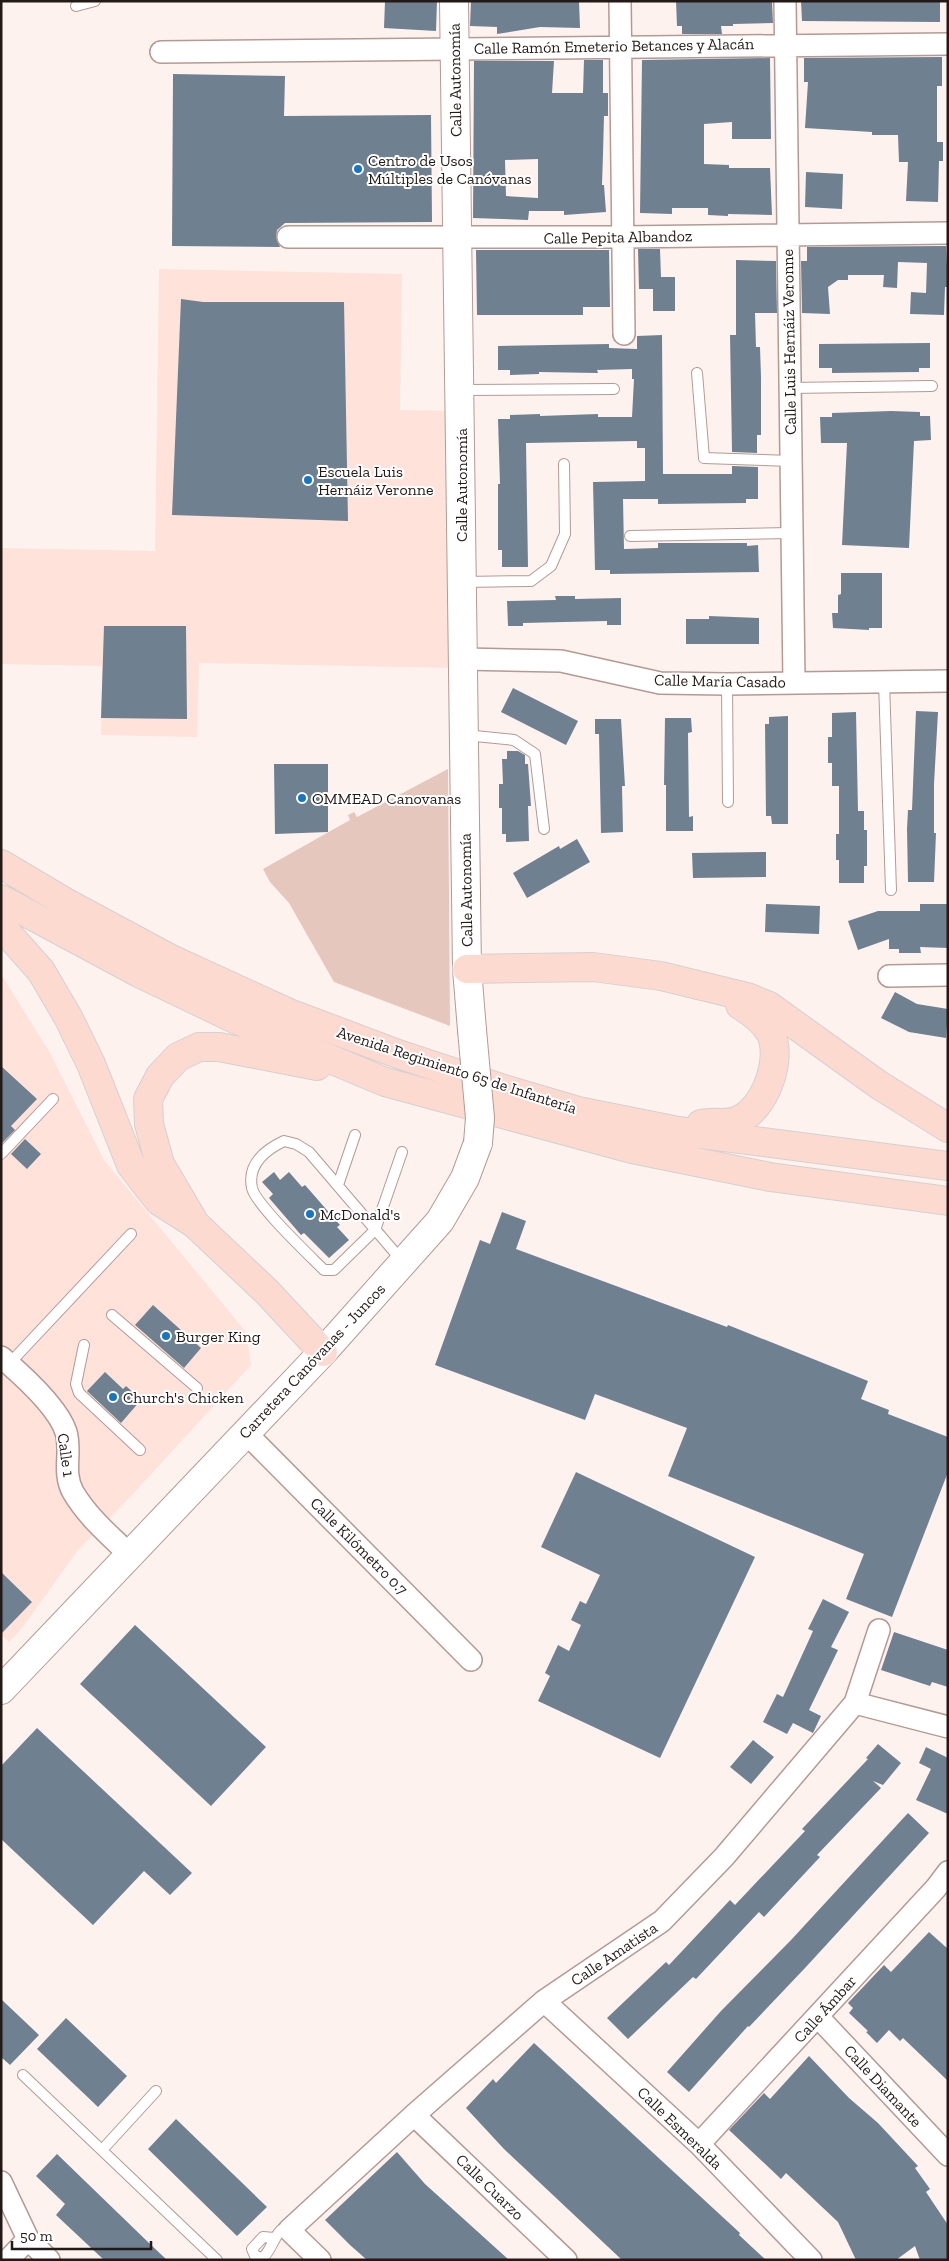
<svg xmlns="http://www.w3.org/2000/svg" width="949" height="2261" font-family="'Zilla Slab',serif">
  <rect width="100%" height="100%" fill="#fef2ef"/>
  <path fill="#ffe2d9" d="M159,269L402,274L400,410L461,411L457,668L199,663L197,737L101,735L102,666L1,664V548L155,551Z
    M1,974L50,1053L104,1160L246,1332L251,1365L131,1496L78,1550L22,1628L9,1642L1,1635Z"/>
  <path fill="#e5c7be" d="M448,769L450,1026L334,982L289,903L270,882L263,869L350,820L348,815L354,812L357,817Z"/>
  <path fill="#6f8091" fill-rule="evenodd" d="M385,1H437L436,31L384,28Z
    M471,1H579L580,28L540,27L497,34V27L470,26Z
    M676,1H772L773,23L733,24V26H721L722,34H682V26H677Z
    M801,1H940V22L802,21Z
    M942,57V86H937V142H943V161H939L938,202L906,201L908,162H899L898,135H872V132L805,128L808,82H804V58Z
    M770,58L771,139H732V122L704,124V164L729,165V168H770L772,215L728,214V216L708,215V208H672V214L640,213L642,60Z
    M584,60H603V93H608V116H604L603,154L602,185H604L606,212L564,215V211H529L528,220L473,218L474,61H554L552,93H583ZM538,159V198L506,196L505,160Z
    M173,74L285,76L284,116L431,115L432,222L285,223L277,230L276,237L280,247L172,246Z
    M806,172L843,174L842,209L805,207Z
    M946,246L948,287H945L944,315L910,314L911,292L926,293L927,263L898,262L897,288L883,287L884,275H848V280H838L828,287L830,314L802,313L801,261H807V247Z
    M638,249H660L661,277H675V311H653V289H639Z
    M476,250H609L610,307H583V315H477Z
    M736,260L776,261L777,313H755L756,347H760L761,377V435H757V453L732,452L730,335H736Z
    M181,299L203,302H344L348,521L172,515Z
    M662,335L663,474H732V466L758,467V499H746V503L658,504V499H623L624,549L658,548V543H747V546L758,545L759,572L610,574V570H595L593,482L645,481V448H637V441L526,443L528,567H502V550H498V484H500L498,419H510V415L540,414V416L598,414V417H632L634,379H632V369L597,370L598,373L539,372V374L510,375V370H498V346L609,344V348L637,349V336Z
    M930,343V368H919V372L832,373V368H819V344Z
    M891,411L920,412V416H930L931,440L914,441L909,548L842,545L847,443H821L820,417H832V413Z
    M841,573H882V628H869V630L833,628L832,613H838V595L841,594Z
    M555,596H575V599L621,598V625H607V621L523,623V626H508L507,601L556,600Z
    M709,616L759,618V644H686V619H709Z
    M104,626H186L187,719L101,718Z
    M513,688L578,721L566,745L501,712Z
    M916,711L938,712L934,784V833H936L934,882H908L907,829L908,810H912Z
    M856,712L858,811H864V830H867V866H864V883H839V860H836V834H839V786H832V763H828V737H832V713Z
    M788,716V824H772L771,816H766L765,724H769V717Z
    M665,718H691L692,732L688,733L689,817L693,816V831H666V785H664Z
    M595,719H621L625,786H622L623,832L601,833L599,734H595Z
    M507,751H518L525,755V764H528L531,806H528L529,841L506,842V834H502V808H499V784H503L502,759H507Z
    M274,764H328V832L275,834Z
    M577,839L590,862L527,898L513,873L559,846L560,849Z
    M766,852V877L693,878L692,853Z
    M766,904L820,906L819,934L765,932Z
    M920,904H948V948L920,947L921,953H899V949H889V939L858,950L848,921L878,911H920Z
    M895,992L917,1004L948,1009L946,1038L909,1032L881,1018Z
    M1,1066L37,1099L11,1126L15,1130L1,1144Z
    M25,1139L41,1154L27,1169L11,1154Z
    M274,1172L280,1180L289,1172L302,1187L305,1185L340,1225L337,1227L349,1240L329,1258L304,1233L301,1235L269,1198L273,1194L262,1182Z
    M502,1212L526,1221L516,1249L727,1327L728,1325L868,1381L861,1399L889,1410L888,1414L948,1437V1472L892,1617L846,1599L864,1554L668,1476L687,1428L595,1394L585,1420L435,1365L480,1240L490,1244Z
    M153,1305L201,1348L184,1368L135,1325Z
    M105,1372L123,1389L126,1386L141,1400L121,1423L87,1391Z
    M576,1472L755,1557L660,1758L538,1701L550,1676L545,1673L558,1645L569,1651L581,1625L571,1620L580,1601L586,1604L600,1575L541,1547Z
    M1,1572L32,1602L1,1634Z
    M823,1599L849,1612L831,1647L838,1650L809,1710L821,1716L813,1733L793,1723L787,1734L763,1722L777,1694L783,1697L813,1631L808,1629Z
    M135,1625L266,1747L211,1806L80,1684Z
    M894,1632L948,1650V1687L932,1682L930,1686L881,1670Z
    M37,1728L192,1873L170,1895L144,1871L93,1925L1,1839V1766Z
    M753,1740L774,1757L751,1784L730,1767Z
    M878,1744L901,1763L883,1785L873,1781L881,1788L817,1855L820,1857L764,1917L759,1912L696,1979L693,1977L628,2039L607,2018L666,1962L669,1965L730,1900L735,1905L805,1831L802,1829L868,1759L866,1758Z
    M926,1747L948,1758V1814L916,1800L931,1769L919,1763Z
    M908,1813L929,1833L805,1968L749,2027L748,2026L689,2092L667,2072L721,2011L792,1939Z
    M929,1932L948,1949V2081L903,2038L900,2041L889,2030L877,2043L866,2032L868,2031L849,2013L853,2008L848,2003L884,1965L891,1972Z
    M1,1999L39,2035L10,2065L1,2057Z
    M66,2018L127,2076L98,2107L37,2049Z
    M534,2043L740,2233L739,2235L766,2260H622L504,2149L466,2108L493,2079L496,2083Z
    M809,2056L849,2098L878,2123L918,2166L915,2168L930,2189L926,2192L948,2225V2260H920L915,2246L896,2260H856L838,2222L786,2173L781,2179L729,2130L764,2093L770,2099Z
    M176,2119L267,2207L237,2236L148,2149Z
    M397,2152L425,2184L509,2260H367L350,2245L325,2220Z
    M57,2154L149,2243L167,2260H104L56,2215L65,2204L36,2176Z"/>
  <g fill="none" stroke-linecap="round" stroke-linejoin="round">
    <defs>
      <path id="lane" d="M76,6L95,1
        M697,373L704,458L791,461
        M789,388L932,386
        M461,390L614,389
        M630,536L791,533
        M463,582L531,581L551,566L565,534L564,464
        M884,682L891,890
        M727,684L728,802
        M465,735L514,740L535,754L544,829
        M402,1152L375,1230L334,1270H324C309,1255 256,1205 252,1188C247,1164 265,1150 284,1141L296,1144L309,1152L403,1262
        M1,1154L53,1099
        M338,1185L355,1135
        M112,1315L197,1388
        M84,1345L76,1384L79,1393L140,1450
        M9,1364L131,1234
        M23,2075L217,2260
        M102,2150L156,2091
        M274,2238L263,2237L252,2249L255,2256L263,2258C273,2247 272,2240 281,2230H289"/>
      <path id="street" d="M620,1L624,334
        M785,1L794,682
        M161,52L948,44
        M288,237H622L948,233
        M464,659L561,661L660,683L727,684L948,681
        M889,976L948,975
        M1,1357C21,1374 58,1407 66,1432C72,1452 62,1472 73,1492C87,1516 109,1535 129,1554
        M246,1433L471,1660
        M855,1703L948,1727
        M544,2001L699,2144L811,2260
        M818,2017L948,2155
        M414,2115L566,2260
        M699,2144L936,1888L948,1872
        M1,2182L28,2239L49,2260
        M8,2260L28,2239
        M320,2260L289,2230L414,2115L544,2001L662,1921L724,1857L855,1703L879,1630"/>
      <path id="secondary" d="M454,1L467,969L472,1030
        M1,1690L323,1352L440,1221L465,1178L478,1143"/>
      <path id="primary" d="M1,864L65,902L171,959L289,1013L398,1054L510,1091L578,1111L678,1131L948,1166
        M1,899L139,973L235,1019L385,1082L632,1149L770,1177L948,1201
        M1,926L41,971L68,1017L91,1064L131,1165L147,1186L159,1201L195,1224L267,1292L323,1352
        M467,969L593,967L661,976L747,997L769,1006L879,1085L948,1128
        M701,1124C712,1121 726,1125 736,1121C764,1112 783,1060 771,1034C764,1021 753,1013 740,1005
        M193,1220L160,1164L149,1124L148,1099L160,1076L178,1057L199,1047H219L317,1066"/>
    </defs>
    <use href="#lane" stroke="#b49a93" stroke-width="12"/>
    <use href="#street" stroke="#b49a93" stroke-width="24"/>
    <use href="#secondary" stroke="#b49a93" stroke-width="30"/>
    <use href="#primary" stroke="#d3d1d1" stroke-width="30"/>
    <use href="#lane" stroke="#fff" stroke-width="10"/>
    <use href="#street" stroke="#fff" stroke-width="21"/>
    <use href="#secondary" stroke="#fff" stroke-width="28"/>
    <use href="#primary" stroke="#fddad0" stroke-width="28"/>
    <defs>
      <path id="secondary-bridge" d="M472,1030L480,1118L478,1143"/>
    </defs>
    <use href="#secondary-bridge" stroke="#b49a93" stroke-width="30" stroke-linecap="butt"/>
    <use href="#secondary-bridge" stroke="#fff" stroke-width="28"/>
  </g>
  <g fill="#1776c2" stroke="#fff" stroke-width="2">
    <circle cx="358" cy="169" r="5"/>
    <circle cx="308" cy="480" r="5"/>
    <circle cx="302" cy="798" r="5"/>
    <circle cx="310" cy="1214" r="5"/>
    <circle cx="166" cy="1336" r="5"/>
    <circle cx="113" cy="1397" r="5"/>
  </g>
  <g text-anchor="middle" dominant-baseline="central" stroke-width="4" stroke-linejoin="round" paint-order="stroke">
    <g font-size="16" fill="#231a17" stroke="#fff">
      <text transform="translate(614 46) rotate(-1)">Calle Ramón Emeterio Betances y Alacán</text>
      <text transform="translate(455 80) rotate(-91)">Calle Autonomía</text>
      <text transform="translate(618 237) rotate(-1)">Calle Pepita Albandoz</text>
      <text transform="translate(789 342) rotate(-91)">Calle Luis Hernáiz Veronne</text>
      <text transform="translate(461 485) rotate(-90)">Calle Autonomía</text>
      <text transform="translate(720 681) rotate(1)">Calle María Casado</text>
      <text transform="translate(466 890) rotate(-91)">Calle Autonomía</text>
      <text transform="translate(457 1070) rotate(18)">Avenida Regimiento 65 de Infantería</text>
      <text transform="translate(312 1361) rotate(-47)">Carretera Canóvanas - Juncos</text>
      <text transform="translate(66 1455) rotate(82)">Calle 1</text>
      <text transform="translate(359 1546) rotate(45)">Calle Kilómetro 0.7</text>
      <text transform="translate(614 1954) rotate(-34)">Calle Amatista</text>
      <text transform="translate(825 2009) rotate(-48)">Calle Ámbar</text>
      <text transform="translate(883 2086) rotate(47)">Calle Diamante</text>
      <text transform="translate(680 2128) rotate(44)">Calle Esmeralda</text>
      <text transform="translate(490 2187) rotate(44)">Calle Cuarzo</text>
    </g>
    <g font-size="16" fill="#231a17" stroke="#fff" text-anchor="start">
      <text x="368" y="160">Centro de Usos<tspan x="368" dy="18">Múltiples de Canóvanas</tspan></text>
      <text x="318" y="471">Escuela Luis<tspan x="318" dy="18">Hernáiz Veronne</tspan></text>
      <text x="312" y="798">OMMEAD Canovanas</text>
      <text x="320" y="1214">McDonald's</text>
      <text x="176" y="1336">Burger King</text>
      <text x="123" y="1397">Church's Chicken</text>
    </g>
  </g>
  <rect width="949" height="2261" fill="none" stroke="#231a17" stroke-width="5"/>
  <path d="M12 2241v8h139v-8" fill="none" stroke="#231a17" stroke-width="2.5"/>
  <text x="20" y="2241" font-size="15" fill="#231a17" stroke="#ffffff" stroke-width="4" paint-order="stroke">50 m</text>
</svg>
